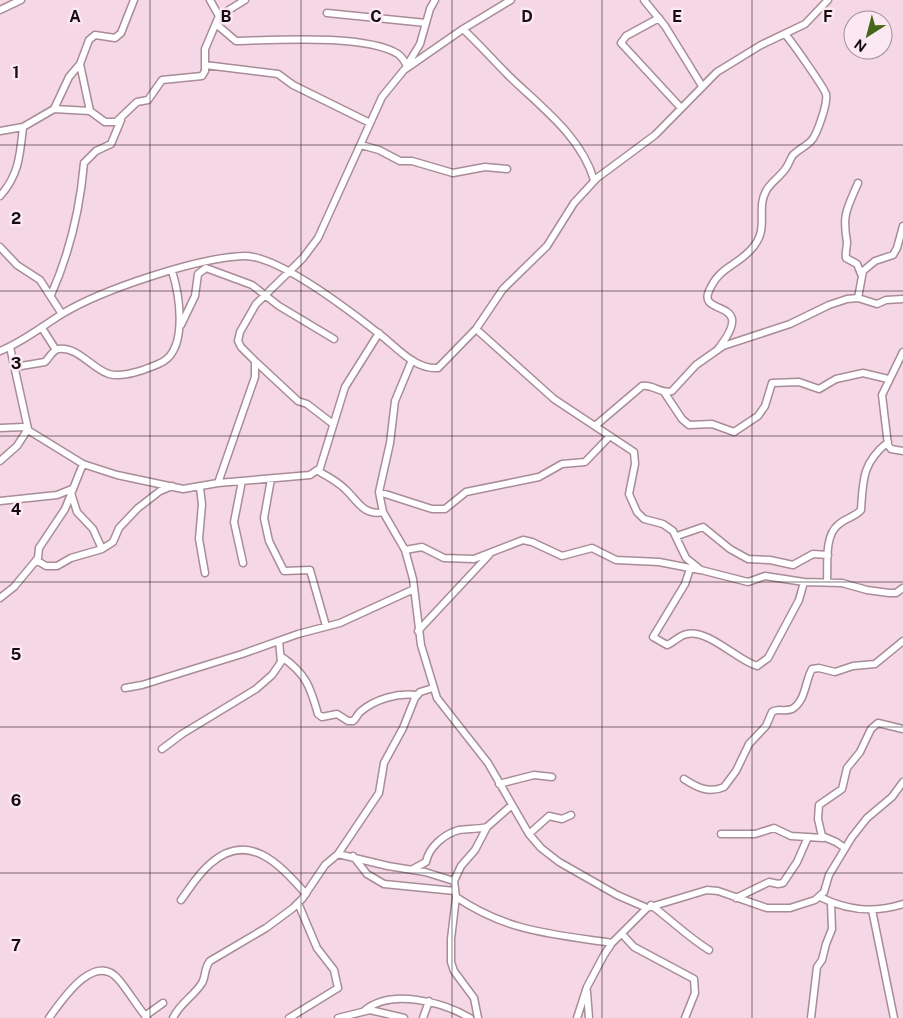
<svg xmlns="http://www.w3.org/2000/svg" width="903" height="1018" font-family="'Public Sans',sans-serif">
  <rect width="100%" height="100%" fill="#f6d7e5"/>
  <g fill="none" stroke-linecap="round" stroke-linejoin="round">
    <defs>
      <path id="street" d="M210,0L219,16
        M644,0L665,26L702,86
        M0,10L21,0
        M327,13L426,23
        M659,18L626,36L621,43L681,108
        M216,24L236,41C275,40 366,34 398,54C402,57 405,62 407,66
        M463,29C479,44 494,61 509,76C541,107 581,136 594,180
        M80,64L90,111L105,122H116L137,102L148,100L162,80L202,76L205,71V49L219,16L245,0
        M205,65L278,74L293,85L370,123
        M406,67L420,44L430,9L435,0
        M54,109L90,111
        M0,131L23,127L54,109L69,77L80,64L89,40L95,35L115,38L121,33L134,0
        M361,145L379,150L400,161H412L453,173L485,167L507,169
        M858,183C847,209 842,214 847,242C847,247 845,253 846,258L857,264L861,274
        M0,196C19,175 20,155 23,127
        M0,247L17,265L40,280L62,314
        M51,295C70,252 80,210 84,163L96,151L111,144L121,120
        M858,298L863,271L875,261L893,255L897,248L903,226
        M181,325L195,296L198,274L206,268L252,285L279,306L334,339
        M42,328L56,350
        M476,329L554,399L634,452L635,464L629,494L637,512L644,519L663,524L673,531L686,558L701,570L748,582L765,576L804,582L842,583L867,590L889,593H896L903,588
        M718,349C759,297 697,317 709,291C720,265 739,266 754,246C769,227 756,209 766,191C770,183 780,177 786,168C789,164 790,159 793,155C798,150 806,146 811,141C817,135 828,103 826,94C823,86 792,42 785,34
        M0,351C23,342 41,327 62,314C101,290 199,257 245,256C279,256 350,311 378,333C396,346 414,370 438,368L476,329L503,289L547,246L574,203L597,178L655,135L717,72L761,45L805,24L828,0
        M903,352L882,395L888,445L891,449L903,451
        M412,360L395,401L390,443L379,492L383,512L405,550L413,579L421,645L437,698L488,763L529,834L541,848L559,862L617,895L647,908
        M255,361L298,401L307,404L333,424
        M15,367L45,362C49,358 52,351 58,349C78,346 92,369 109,374C120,377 133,373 143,370C150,367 158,365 164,361C188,345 179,293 172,271
        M664,392L682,419L689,425L712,424L734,432L758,416L765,406L772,383L799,382L819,389L836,379L863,373L888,379
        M595,426L642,386C653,384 662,395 672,391L696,365L723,346L790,324L829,305L847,299L858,298L877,304L886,300L903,299
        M0,428L23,427L83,464L117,475L183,489L218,483L310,475L320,468L345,387L379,333
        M0,461L17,446L28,429L10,347
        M318,471C327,476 337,481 345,489C358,501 363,516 383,512
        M271,479L264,518L269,541L284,571L310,570L326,626
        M242,481L234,522L243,563
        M218,483L255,377V361L241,347L238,341L240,332L256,304L303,258L318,238L382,97L404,70L463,29L511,0
        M200,488L202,504L199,539L205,573
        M379,492L432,509H445L466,492L539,477L562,464L585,462L610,436
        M71,493L77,512L93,529L102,549
        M0,501L57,495L72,489
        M677,536L703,527L730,549L748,559L770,560L793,565L813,554L828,555
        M405,550L422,547L444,558L474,559L523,540L532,542L562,556L592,548L616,560L659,562L700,570
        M36,560L46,566H57L71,558L102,549L113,542L119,528L138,508L160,491L172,486
        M690,569L685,584L653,637L667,645C674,642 680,635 687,634C708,629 737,660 757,666L768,658L799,600L804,582
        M827,582C828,566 824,536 838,525C845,518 855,517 861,510C863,480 862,463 888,442
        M0,598L14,587L38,558L39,548L65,509L83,464
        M418,631L489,555
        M282,657C306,674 310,686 318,714L322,717L337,714L348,721H353C357,718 357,715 360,712C375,699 397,693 416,695
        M125,688L142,685L242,654L298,634L340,623L414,589
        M162,749L182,734L256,689L272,675L281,662L279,641
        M684,779C696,787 709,794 724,787L736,771L749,744L766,726L772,712C778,708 785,712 792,709C806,701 805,681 812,669L819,668L835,672L853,666L875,664L903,641
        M499,784L534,775L552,777
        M529,834L549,816L562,819L571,815
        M721,834H755L774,828L791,836L823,838
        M845,848L836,842L822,836L818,819L819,805L842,789L847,768L860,752L871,729L878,723L903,729
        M338,854L388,866L425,872L454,881
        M353,856L367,874L384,884L455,891
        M413,869L426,862C429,847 444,834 459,830C468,828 475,830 487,827
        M456,897C508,932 552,934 612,943
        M820,897C848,911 874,913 903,904
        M736,898L769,882L778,884L783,883L797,862L808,837
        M181,900C190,888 198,874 210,864C249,829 281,866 306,894
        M651,905C671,920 688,937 709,950
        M872,910L894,1018
        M622,934L634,947L694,979L695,993L685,1018
        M587,992L589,1018
        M364,1011C391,988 443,1002 470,1018
        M145,1016L163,1003
        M49,1018C62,1000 95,950 119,980C129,992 137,1006 147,1018
        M173,1018C180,1003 193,997 202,983C206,976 204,968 210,961L266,928L293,908L302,899L325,865L338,854L379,793L384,763L403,728L415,698L420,692L433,688
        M289,1018L338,988L334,970L317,948L298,903
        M338,1018L370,1010L404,1018
        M423,1018L429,1001
        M478,1018L474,998L454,971L451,962V939L456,897L454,881L461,866L475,850L487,827L512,805
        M577,1018L587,987L604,955L612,943L647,908L707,890L718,891L767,908H790L815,900L824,892L829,875L852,837L867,818L892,797L903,782
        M811,1018L817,967L822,960L826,944L832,929L831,903"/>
    </defs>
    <use href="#street" stroke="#a88c98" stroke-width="9"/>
    <use href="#street" stroke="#fff" stroke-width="6"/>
  </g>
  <path fill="none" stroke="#160c11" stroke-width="1" stroke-opacity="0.55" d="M150,0V1018M301,0V1018M452,0V1018M602,0V1018M752,0V1018M0,145H903M0,291H903M0,436H903M0,582H903M0,727H903M0,873H903"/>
  <g font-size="16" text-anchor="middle" font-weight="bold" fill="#160c11" stroke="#fbe8f0" stroke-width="5" stroke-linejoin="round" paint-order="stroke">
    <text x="75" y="22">A</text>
    <text x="226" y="22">B</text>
    <text x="376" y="22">C</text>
    <text x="527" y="22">D</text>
    <text x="677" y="22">E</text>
    <text x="828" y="22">F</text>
    <text x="16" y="78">1</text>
    <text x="16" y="224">2</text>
    <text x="16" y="369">3</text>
    <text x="16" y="515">4</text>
    <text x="16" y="660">5</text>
    <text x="16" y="806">6</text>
    <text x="16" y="951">7</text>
  </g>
  <g transform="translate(868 35) rotate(216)"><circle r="24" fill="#fbe8f0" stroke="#9f9097"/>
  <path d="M0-4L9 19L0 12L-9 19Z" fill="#45661c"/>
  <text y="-8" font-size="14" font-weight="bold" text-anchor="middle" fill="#160c11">N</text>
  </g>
</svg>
